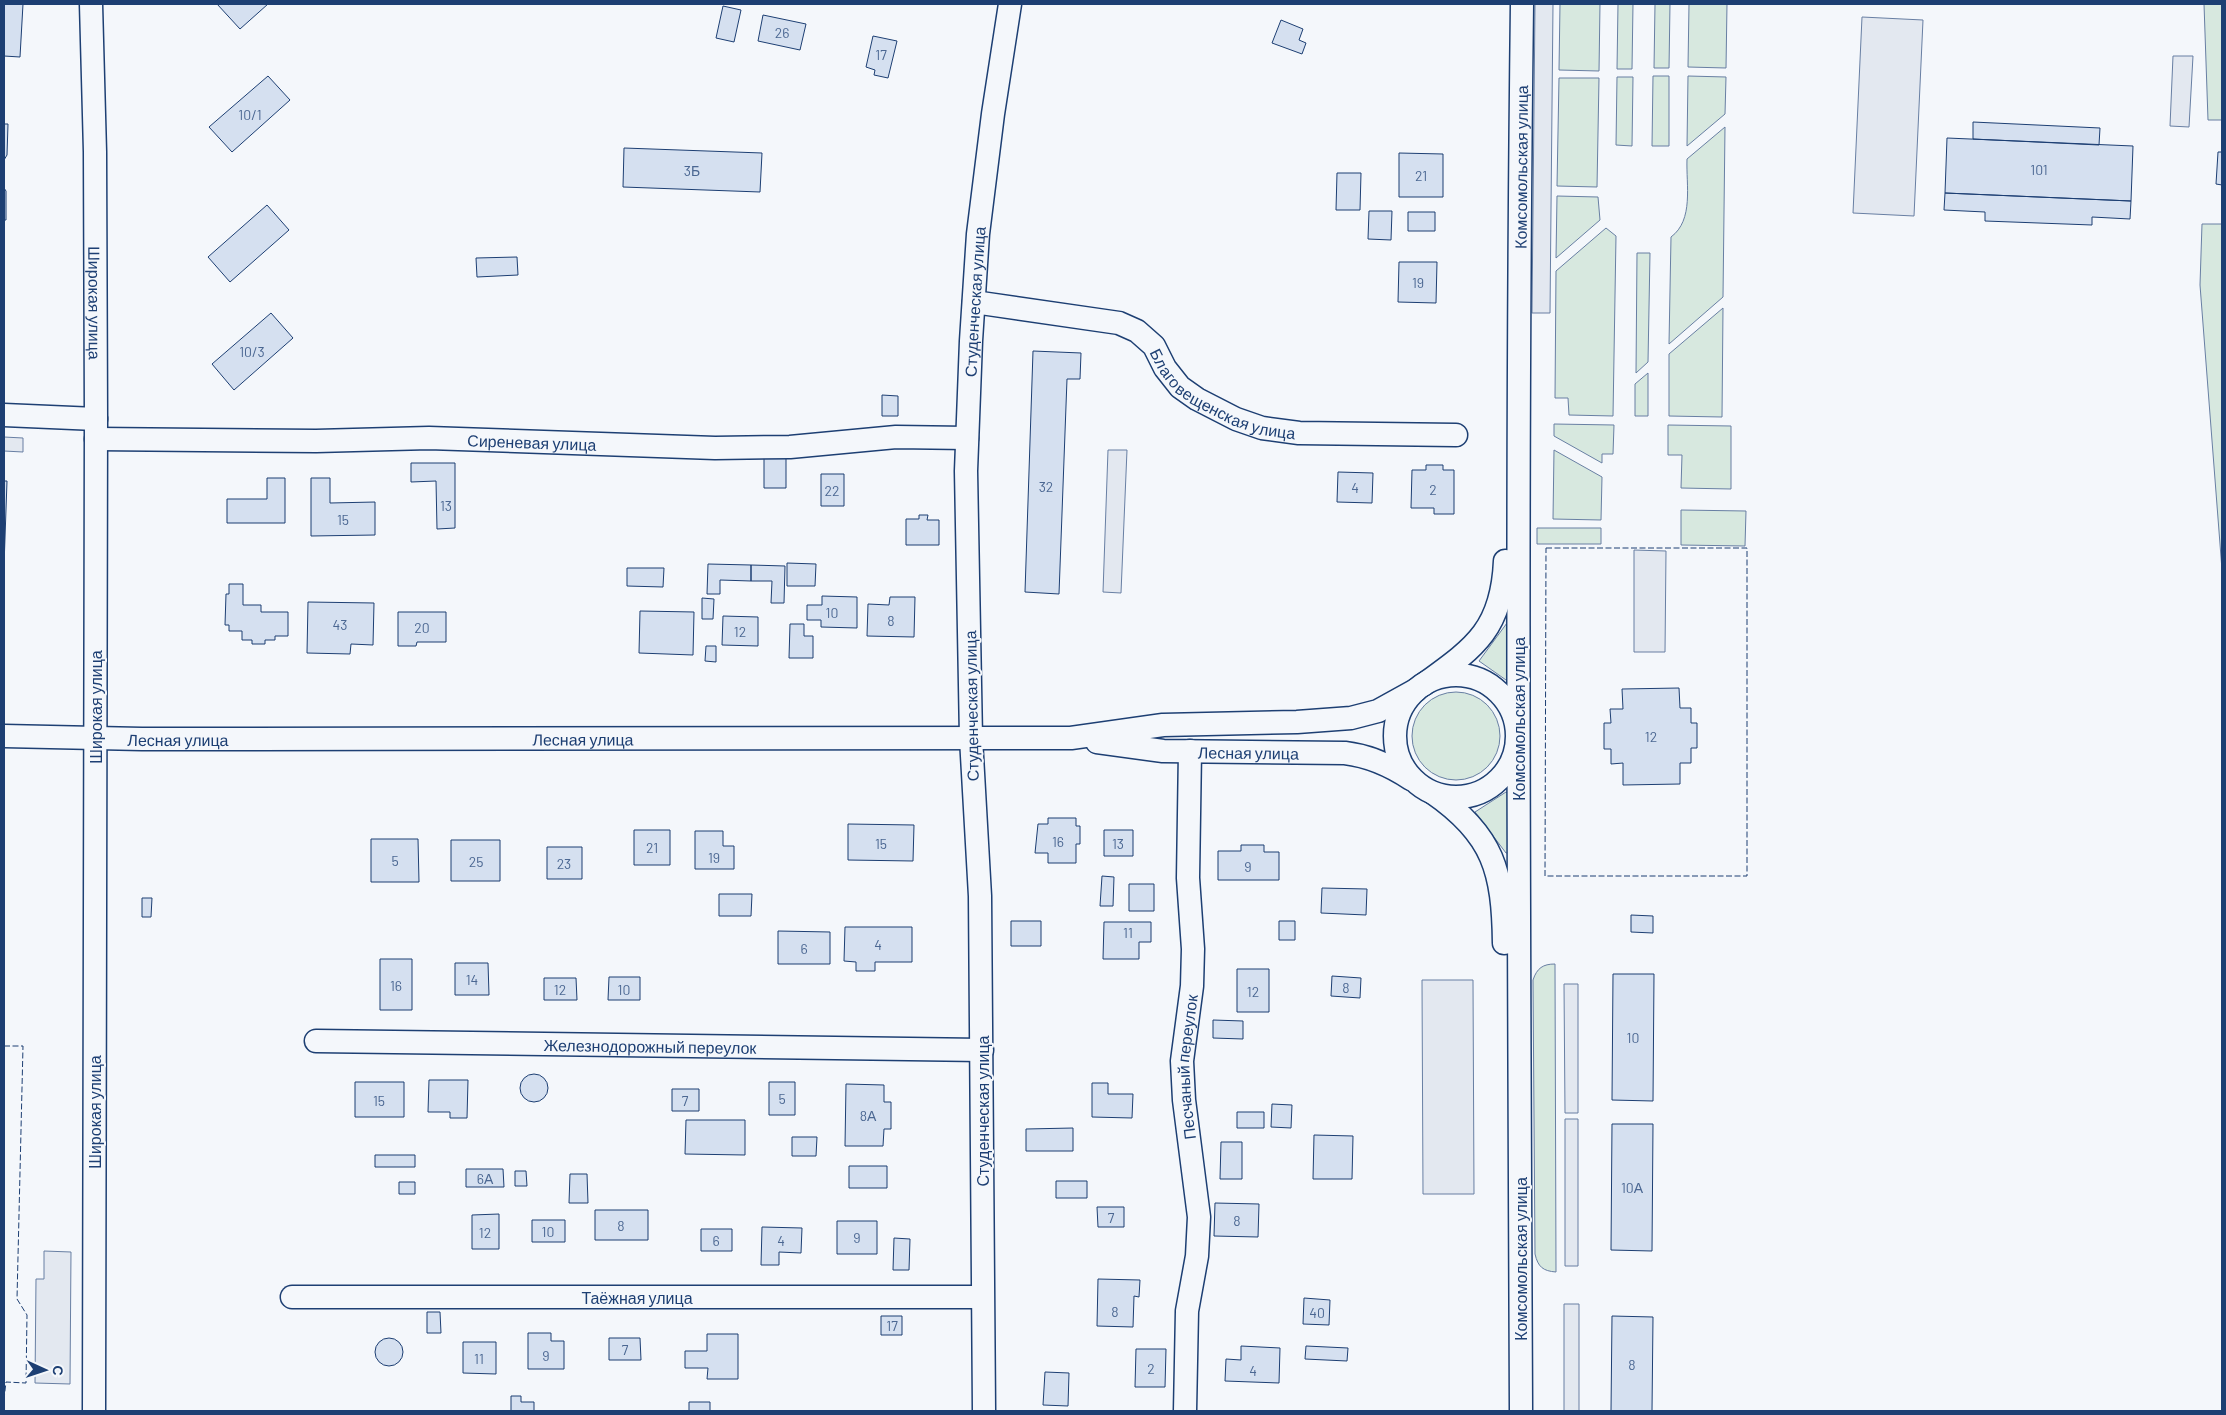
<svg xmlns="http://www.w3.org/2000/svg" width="2226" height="1415" font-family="Barlow,sans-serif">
  <rect width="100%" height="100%" fill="#f4f7fb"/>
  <path fill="#d7e8df" stroke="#687fa3" d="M1560,4H1600L1599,71L1559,70Z
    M1618,4H1633L1632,69H1617Z
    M1655,4H1670L1669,68H1654Z
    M1689,4H1727L1726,68L1688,67Z
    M2204,4H2222V120H2208Z
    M1653,76H1669V146H1652Z
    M1688,76L1726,77L1725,114L1687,146Z
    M1617,77H1633L1632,146L1616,145Z
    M1559,78H1599L1597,187L1557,186Z
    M1725,127L1723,297L1669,344L1671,237C1694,220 1686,185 1687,159Z
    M1557,196L1598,197L1600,220L1556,258Z
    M2202,224H2222V570L2200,285Z
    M1606,228L1616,236L1613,416L1569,415L1568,398H1555L1556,271Z
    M1637,253H1650L1648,362L1636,373Z
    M1723,308L1722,417L1669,416V354Z
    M1648,373V416H1635V384Z
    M1554,424L1614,425L1613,454H1602V463L1554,436Z
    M1668,425L1731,426V489L1681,488L1682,455H1668Z
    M1554,450L1602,477L1601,520L1553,519Z
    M1681,510L1746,511L1745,546L1681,545Z
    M1537,528H1601V544H1537Z
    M1507,623L1508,679L1506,680L1479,661Z
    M1412 736a44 44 0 1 1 88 0a44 44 0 1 1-88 0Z
    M1506,792L1508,793V853H1506L1475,812Z
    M1555,964L1556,1272C1543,1271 1538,1267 1535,1254L1533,980C1537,968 1543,964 1555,964Z"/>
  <path fill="#e3e8f0" stroke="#687fa3" d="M1535,4H1553L1550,313H1532Z
    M1862,17L1923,20L1914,216L1853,213Z
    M2173,56H2193L2189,127L2170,126Z
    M4,437L23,438V452L4,451Z
    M1108,450H1127L1121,593L1103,592Z
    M1634,550L1666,551L1665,652H1634Z
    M1422,980H1473L1474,1194H1423Z
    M1564,984H1578V1113H1565Z
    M1565,1119H1578V1266H1565Z
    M44,1251L71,1252L70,1384L35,1383L36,1279H44Z
    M1564,1304H1579V1411H1564Z"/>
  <path fill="#d5e0f0" stroke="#1d3f73" d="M4,4H23L20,57L4,56Z
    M217,4H268L240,29Z
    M723,6L741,10L734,42L716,38Z
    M763,15L806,24L800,50L758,41Z
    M1281,20L1303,29L1299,40L1306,43L1302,54L1272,43Z
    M873,36L897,41L888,78L874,75L875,70L866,67Z
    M268,76L290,100L232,152L209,127Z
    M1973,122L2100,128L2099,145L1973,139Z
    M4,124H8L7,155L4,160Z
    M1947,138L2133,146L2131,201L1945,193Z
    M624,148L762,153L760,192L623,187Z
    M2218,152H2222V185L2216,184Z
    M1399,153L1443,154V197H1399Z
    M1337,173H1361L1360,210H1336Z
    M4,188L6,191V220H4Z
    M1945,193L2131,201L2130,219L2092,217V225L1985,221V212L1944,210Z
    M267,205L289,230L230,282L208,257Z
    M1369,211H1392L1391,240L1368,239Z
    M1408,212H1435V231H1408Z
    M517,257L518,275L477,277L476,258Z
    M1399,262H1437L1436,303L1398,302Z
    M271,313L293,338L234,390L212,364Z
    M1033,351L1081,353L1080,379H1067L1059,594L1025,592Z
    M882,395L898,396V416H882Z
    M764,457H786V488H764Z
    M411,463H455V528L437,529L436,481L411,482Z
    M1426,465H1443V470H1454V514H1434V508H1411L1412,470H1426Z
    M1338,472L1373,473L1372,503L1337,502Z
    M821,474H844V506H821Z
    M267,478H285V523H227V499H267Z
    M311,478H330V503L375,502V535L311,536Z
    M4,481H7L4,566Z
    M919,515H928L927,520H939V545H906V519H919Z
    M787,563L816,564L815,586H787Z
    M708,564L751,565V581L720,580V594H707Z
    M751,565L785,566L784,603H771L772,581H751Z
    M627,568H664L663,587L627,586Z
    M229,584H243V605H261V612H288V636H275V640H265V644H252V640H242V631H229V625H225L226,594H229Z
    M822,596L857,597V628L821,627V620H807V605H822Z
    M890,597H915L914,637L867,636L868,604L889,605Z
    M702,598L714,599L713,619H702Z
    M308,602L374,603L373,645L351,644L350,654L307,653Z
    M640,611L694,612L693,655L639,653Z
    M398,612H446V642H417L416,646H398Z
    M723,616L758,617V646L722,645Z
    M790,624H804V636H813V658H789Z
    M706,646H716V662L705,661Z
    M1679,688L1680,708H1691V723H1697V748H1691V763H1680V784L1623,785V763L1611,764V749H1604V723H1611L1610,709H1623L1622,689Z
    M1048,818H1076V826H1080V844H1076V863H1048V853H1035L1038,824H1048Z
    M848,824L914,825L913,861L848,860Z
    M634,830H670V865H634Z
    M1104,830H1133V856H1104Z
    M695,831H723V846H734V869H695Z
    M371,839H418L419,882H371Z
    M451,840H500V881H451Z
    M1241,845H1264V852H1279V880H1218V851H1241Z
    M547,847H582V879H547Z
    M1102,876L1114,877L1113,906H1100Z
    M1129,884H1154V911H1129Z
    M1322,888L1367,889L1366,915L1321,913Z
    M719,894H752L751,916H719Z
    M142,898H152L151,917H142Z
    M1631,915L1653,916V933L1631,932Z
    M1011,921H1041V946H1011Z
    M1279,921H1295V940H1279Z
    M1104,922H1151V942H1139V959H1103Z
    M845,927H912V962H875V971H856V962L844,961Z
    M778,931L830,932V964H778Z
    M380,959H412V1010H380Z
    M455,963H488L489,995H455Z
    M1237,969H1269V1012H1237Z
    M1613,974H1654L1653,1101L1612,1100Z
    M1332,976L1361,978L1360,998L1331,996Z
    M609,977H640V1000H608Z
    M544,978H576L577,1000H544Z
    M1213,1020L1243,1021V1039L1213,1038Z
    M520 1088a14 14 0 1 1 28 0a14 14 0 1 1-28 0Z
    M429,1080H468L467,1118H450V1112H428Z
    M355,1082H404V1117H355Z
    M769,1082H795V1115H769Z
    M1092,1083H1108V1094H1133L1132,1118L1092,1117Z
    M846,1084L884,1085V1102H891V1129H884L883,1146H845Z
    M672,1089H699V1111H672Z
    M1272,1104L1292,1105L1291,1128L1271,1127Z
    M1237,1112H1264V1128H1237Z
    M686,1120H745V1155L685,1154Z
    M1612,1124H1653L1652,1251L1611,1250Z
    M1073,1128V1151H1026V1129Z
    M1314,1135L1353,1136L1352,1179H1313Z
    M792,1137H817L816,1156H792Z
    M1221,1142H1242V1179H1220Z
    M375,1155H415V1167H375Z
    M849,1166H887V1188H849Z
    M466,1169H503L504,1187H466Z
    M515,1171H526L527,1186H515Z
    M570,1174H587L588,1203H569Z
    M1056,1181H1087V1198H1056Z
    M399,1182H415V1194H399Z
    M1215,1203L1259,1204L1258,1237L1214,1236Z
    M1097,1207H1124V1227H1098Z
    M595,1210H648V1240H595Z
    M499,1214V1249H472V1215Z
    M532,1220H565V1242H532Z
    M837,1221H877V1254H837Z
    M762,1227L802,1228L801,1253L779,1252V1265H761Z
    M701,1229H732V1251H701Z
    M894,1238L910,1239L909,1270H893Z
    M1098,1279L1140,1280L1139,1297L1134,1296L1133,1327L1097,1326Z
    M1304,1298L1330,1300L1329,1325L1303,1324Z
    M427,1312H440L441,1333H427Z
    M881,1316H902V1335H881Z
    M1612,1316L1653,1317L1652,1411H1611Z
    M528,1333H551V1341H564V1369H528Z
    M707,1334H738V1379H707L708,1368H685V1351H707Z
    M375 1352a14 14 0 1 1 28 0a14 14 0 1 1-28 0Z
    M609,1338H640L641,1360H609Z
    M463,1342H496V1374L463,1373Z
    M1241,1346L1280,1348L1279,1383L1225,1381L1226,1359L1241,1360Z
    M1306,1346L1348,1348L1347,1361L1305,1359Z
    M1136,1349H1166L1165,1387H1135Z
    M1045,1372L1069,1373L1068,1406L1043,1405Z
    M511,1396H521V1402H534V1411H511Z
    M689,1402H710V1411H689Z"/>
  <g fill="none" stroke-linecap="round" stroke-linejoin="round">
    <defs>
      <g id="minor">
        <path id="s1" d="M91,4L95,152L96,419L94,1411"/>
        <path id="s2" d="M974,302L1119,323L1137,331L1154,346L1165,368L1180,387L1197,399L1236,419L1262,428L1299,433L1456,435"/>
        <path d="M4,415L96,419"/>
        <path id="s3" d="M96,439L316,441L429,438L715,448L790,447L896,437L967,438"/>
        <circle cx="1456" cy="736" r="61"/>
        <path d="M1423,685C1474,648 1502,630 1505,561"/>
        <path id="s4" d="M4,736L142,739L1071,738L1163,725L1297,722L1351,718L1378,711L1416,690"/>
        <path id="s5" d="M1097,742L1163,751L1345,753C1370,756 1390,765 1411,779"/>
        <path d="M1433,793C1494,835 1503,872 1504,943"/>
        <path id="s6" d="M316,1041L982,1050"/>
        <path id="s7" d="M292,1297H982"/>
        <path id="s8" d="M984,1411L980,896L971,738L966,471L971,341L978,234L993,114L1010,4"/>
        <path id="s9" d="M1185,1411L1187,1311L1197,1256L1199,1217L1184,1100L1182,1061L1192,986L1193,949L1188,878L1190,751"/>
        <path id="s10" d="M1521,1411C1519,942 1516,473 1522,4"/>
      </g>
    </defs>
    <use href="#minor" stroke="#1d3f73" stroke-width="25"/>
    <use href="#minor" stroke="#f4f7fb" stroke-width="22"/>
    <path stroke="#1d3f73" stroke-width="1" stroke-dasharray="6 2.5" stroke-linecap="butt" d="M1546,548H1747V876H1545Z
      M4,1046H23L17,1299L27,1315L26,1383L6,1382L4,1399"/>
  </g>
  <g text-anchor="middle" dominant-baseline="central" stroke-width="4" stroke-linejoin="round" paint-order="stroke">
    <g font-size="14" fill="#4b6792">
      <text x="782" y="32">26</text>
      <text x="881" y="54">17</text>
      <text x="250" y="114">10/1</text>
      <text x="2039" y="169">101</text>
      <text x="692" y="170">3Б</text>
      <text x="1421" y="175">21</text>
      <text x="1418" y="282">19</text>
      <text x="252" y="351">10/3</text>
      <text x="1046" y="486">32</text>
      <text x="1355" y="487">4</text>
      <text x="1433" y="489">2</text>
      <text x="832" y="490">22</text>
      <text x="446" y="505">13</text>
      <text x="343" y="519">15</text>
      <text x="832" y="612">10</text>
      <text x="891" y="620">8</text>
      <text x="340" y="624">43</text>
      <text x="422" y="627">20</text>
      <text x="740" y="631">12</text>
      <text x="1651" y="736">12</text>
      <text x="1058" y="841">16</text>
      <text x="881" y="843">15</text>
      <text x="1118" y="843">13</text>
      <text x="652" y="847">21</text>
      <text x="714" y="857">19</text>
      <text x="395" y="860">5</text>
      <text x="476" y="861">25</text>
      <text x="564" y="863">23</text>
      <text x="1248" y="866">9</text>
      <text x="1128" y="932">11</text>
      <text x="878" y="944">4</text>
      <text x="804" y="948">6</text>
      <text x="472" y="979">14</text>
      <text x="396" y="985">16</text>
      <text x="1346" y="987">8</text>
      <text x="560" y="989">12</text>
      <text x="624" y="989">10</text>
      <text x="1253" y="991">12</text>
      <text x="1633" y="1037">10</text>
      <text x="782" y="1098">5</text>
      <text x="379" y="1100">15</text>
      <text x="685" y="1100">7</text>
      <text x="868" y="1115">8А</text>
      <text x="485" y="1178">6А</text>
      <text x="1632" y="1187">10А</text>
      <text x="1111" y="1217">7</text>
      <text x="1237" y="1220">8</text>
      <text x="621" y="1225">8</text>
      <text x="548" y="1231">10</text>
      <text x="485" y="1232">12</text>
      <text x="857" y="1237">9</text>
      <text x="716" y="1240">6</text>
      <text x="781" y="1240">4</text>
      <text x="1115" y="1311">8</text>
      <text x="1317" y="1312">40</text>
      <text x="892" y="1325">17</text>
      <text x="625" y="1349">7</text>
      <text x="546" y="1355">9</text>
      <text x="479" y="1358">11</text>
      <text x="1632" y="1364">8</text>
      <text x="1151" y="1368">2</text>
      <text x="1253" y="1370">4</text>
    </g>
    <g font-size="16" fill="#1d3f73" stroke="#f4f7fb">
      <text stroke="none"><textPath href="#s10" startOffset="1244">Комсомольская улица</textPath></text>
      <text stroke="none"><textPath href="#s1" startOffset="299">Широкая улица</textPath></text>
      <text stroke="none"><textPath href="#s8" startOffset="1110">Студенческая улица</textPath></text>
      <text stroke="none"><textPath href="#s2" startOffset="278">Благовещенская улица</textPath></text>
      <text stroke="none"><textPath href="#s3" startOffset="436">Сиреневая улица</textPath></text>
      <text transform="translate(971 706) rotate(-91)">Студенческая улица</text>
      <text transform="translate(95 707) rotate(-90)">Широкая улица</text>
      <text transform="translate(1518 719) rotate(-90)">Комсомольская улица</text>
      <text stroke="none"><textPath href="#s4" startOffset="579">Лесная улица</textPath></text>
      <text stroke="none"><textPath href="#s4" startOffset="174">Лесная улица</textPath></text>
      <text stroke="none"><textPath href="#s5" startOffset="152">Лесная улица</textPath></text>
      <text stroke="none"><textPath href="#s6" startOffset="334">Железнодорожный переулок</textPath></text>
      <text stroke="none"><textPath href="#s9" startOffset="346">Песчаный переулок</textPath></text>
      <text transform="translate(982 1111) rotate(-90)">Студенческая улица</text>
      <text transform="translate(94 1112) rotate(-90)">Широкая улица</text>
      <text transform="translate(1520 1259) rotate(-90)">Комсомольская улица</text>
      <text stroke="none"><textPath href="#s7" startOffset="345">Таёжная улица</textPath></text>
    </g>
  </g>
  <rect width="2226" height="1415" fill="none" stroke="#1d3f73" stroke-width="10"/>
  <g transform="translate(45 1370) rotate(93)" stroke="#f4f7fb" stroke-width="4" paint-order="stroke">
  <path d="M0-4L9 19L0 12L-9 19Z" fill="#1d3f73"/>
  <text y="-8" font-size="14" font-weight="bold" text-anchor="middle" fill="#1d3f73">С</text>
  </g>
</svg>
